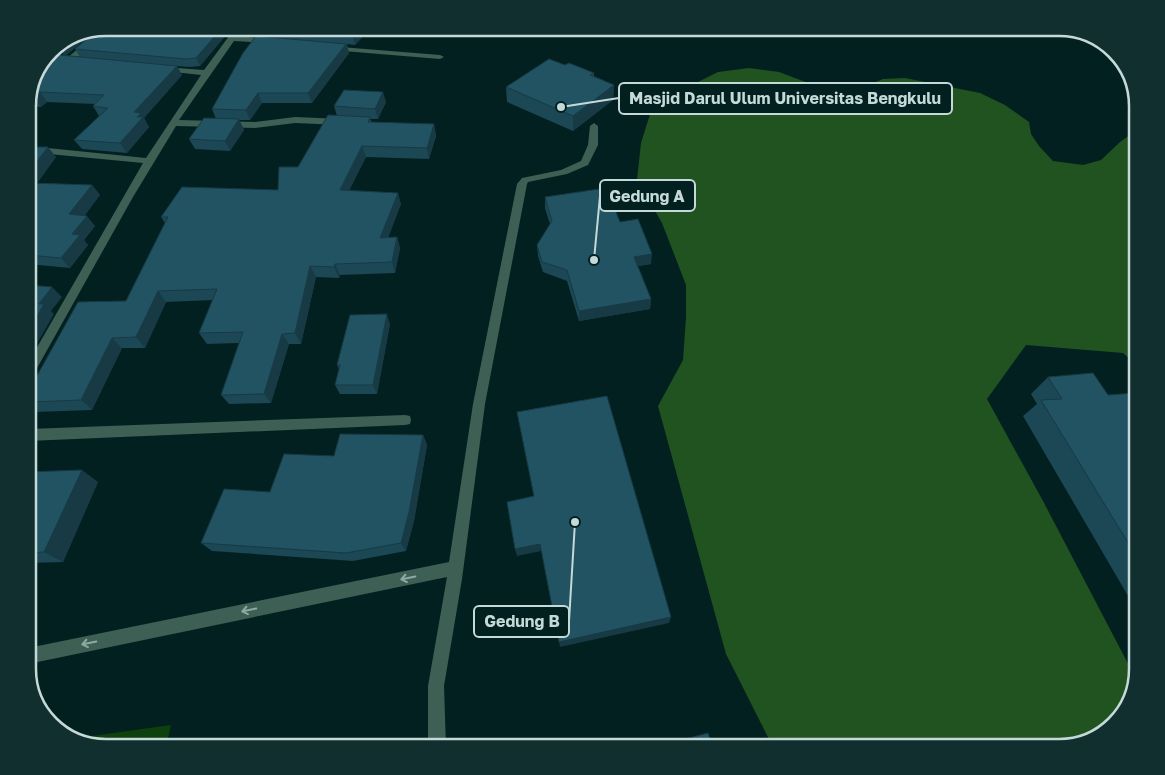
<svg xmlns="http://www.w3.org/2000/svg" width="1165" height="775" font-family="'Golos Text',sans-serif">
  <rect width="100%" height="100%" fill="#022020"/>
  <path fill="#0c400c" d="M171,725L166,747H107L77,738Z"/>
  <path fill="#20531f" d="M749,68L779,72L843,96L883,79L905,78L980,93L1005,105L1029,122L1031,134L1039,146L1053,161L1083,165L1101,160L1120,142L1137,130V365L1123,353L1026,345L987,399L1043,501L1135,677L1124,713L1098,737L1059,747H773L726,654L658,406L683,360L686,317V285L662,223L637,179L641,143L656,95L698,82L718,72Z"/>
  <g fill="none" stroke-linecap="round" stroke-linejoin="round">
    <path fill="#3e5f53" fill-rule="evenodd" d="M106,28H111L72,63H66V59L100,30Z
      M235,28H243L237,36L269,39L273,41L269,43L234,41L179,120L255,122L295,117L341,119L345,122L341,125L295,123L255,128L176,126L133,197L32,377L28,378V363L143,163L28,152V146L146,158L201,75L164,71L160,69L164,67L204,70Z
      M328,46L440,55L444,57L440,59L331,50H328Z
      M594,123L598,126V145L588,165L567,174L528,182L527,184L485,404L462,579L444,686L446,747H428V686L447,577L28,664V648L449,562L473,404L517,184L522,178L561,170L581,161L588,145L590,126Z
      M405,415L410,416L411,420L410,424L405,425L28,441V429Z"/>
  </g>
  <path fill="#1c4754" d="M232,28L200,66L190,67L177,66L182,75L144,118L149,127L127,153L82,149L74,140L99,116L93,106L95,104L47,102L41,107L28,106V102L49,54L64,56L60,48H58L93,33L65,56L80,57L75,49Z
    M242,28H371L355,45L347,44L349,53L312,103H262L250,120H239L244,130L230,151L195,149L189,139L216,119L212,109L256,36L249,35L243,31Z
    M565,65L594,73V76L614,85L613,100L573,131L507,102L506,87Z
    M386,102L378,119H370L372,122L434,124L436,136L429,159L366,157L349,190L401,204L388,237H397L400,248L395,273L340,275L339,278L316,277L301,344H289L271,403L229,404L221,395L239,343L207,344L199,333L213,300L166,302L145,348H122L92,410L35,412L28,406V392L126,301L165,223L161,217L278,190L298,167L337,116L334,106Z
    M28,147L56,157L37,183L92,185L100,195L84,215L95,226L84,240L88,245L70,268L28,264Z
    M545,197L620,222L651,264L638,266L651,299L650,309L579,321L567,281L543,272L538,256L537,245L550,224L545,208Z
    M390,324L377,394H340L335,385L339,369L337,365Z
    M1048,377L1108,395L1138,397V613L1023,416L1037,404L1031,394Z
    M423,435L427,445L414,521L406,551L353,561L212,551L201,543L270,492L334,456Z
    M28,472L98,482L63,562L28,563Z"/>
  <path fill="#173a45" d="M222,28H232L200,66L196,58Z
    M362,28H371L355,45L353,37Z
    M93,33L65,56L59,48L62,46Z
    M346,44L349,53L312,103L308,93Z
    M177,66L182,75L144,118L149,127L127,153L120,143L134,112Z
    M614,85L613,100L573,131V116Z
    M40,92L47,102L41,107L34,97Z
    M383,92L386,102L378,119L375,109Z
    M258,93L262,103L250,120L246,110Z
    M239,119L244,130L230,151L225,141Z
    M434,124L436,136L429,159L427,148Z
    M362,146L366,157L344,201L340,190Z
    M48,147L56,157L33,189L28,183V173Z
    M92,185L100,195L78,225L69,214Z
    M398,193L401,204L384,249L380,238Z
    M87,216L95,226L84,240L88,245L70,268L61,258L72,234Z
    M397,237L400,248L395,273L392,262Z
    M652,254L651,264L633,267L634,257Z
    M335,264L340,275L339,278L334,267Z
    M310,266L316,277L301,344L295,333Z
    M52,287L62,297L51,311L54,314L32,352L28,358V332L39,304Z
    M158,291L166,302L145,348L136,337Z
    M651,299L650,309L579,321V311Z
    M387,314L390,324L377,394L373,385Z
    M282,334L289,344L271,403L264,394Z
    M112,338L122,348L92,410L81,400Z
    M423,435L427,445L414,521L406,551L401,543Z
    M82,470L98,482L63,562L44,552Z
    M540,544L541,551L517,556L515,549Z
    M671,617L669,623L560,647L559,642Z"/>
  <path fill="#215362" stroke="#173a45" d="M106,28H222L196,58L186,59L75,49L95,32Z
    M248,28H362L353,37Z
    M256,36L346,44L308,93H258L246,110L212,109L243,53Z
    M49,54L177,66L134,112L141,113L137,117H143L120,143L74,140L108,108L93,106L104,95L40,92L34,97H30Z
    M549,59L565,65L569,63L594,73L590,75L614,85L573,116L506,87Z
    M344,90L383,92L375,109L334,106Z
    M328,115L370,117L368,122L434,124L427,148L362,146L340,190L398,193L380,238L397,237L392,262L335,264L334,267L310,266L295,333L282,334L264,394L221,395L243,332L199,333L217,289L158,291L136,337L112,338L81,400L28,402V392L78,302L126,301L168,217H161L182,187L278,190L279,167H298Z
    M204,118L239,119L225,141L189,139Z
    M28,147H48L28,173Z
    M29,183L92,185L69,214L87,216L72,234L80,235L61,258L28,255V185Z
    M606,188L620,222L638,219L652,254L634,257L651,299L579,311L567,270L542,262L537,245L552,221L545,197Z
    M28,285L52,287L39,304H44L28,332Z
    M387,314L373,385H335L340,365H337L350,315Z
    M1093,373L1108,395L1135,393L1138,397V559L1041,400L1062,399L1048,377Z
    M607,396L671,617L559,642L540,544L515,549L507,502L534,496L517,412Z
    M340,434L423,435L409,512L401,543L346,553L201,543L224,489L270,492L284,454L334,456Z
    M82,470L44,552L28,553V472Z
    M708,733L713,748H652Z"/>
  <defs><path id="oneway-shaft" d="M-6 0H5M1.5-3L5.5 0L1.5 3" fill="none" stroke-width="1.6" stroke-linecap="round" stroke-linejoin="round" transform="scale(1.25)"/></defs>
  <g stroke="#8fa8a3">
    <use href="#oneway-shaft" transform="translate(408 578) rotate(168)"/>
    <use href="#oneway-shaft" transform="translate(249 610) rotate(168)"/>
    <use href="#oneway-shaft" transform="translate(89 643) rotate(168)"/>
  </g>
  <path d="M0 0H1165V775H0ZM106 36H1059A70 70 0 0 1 1129 106V669A70 70 0 0 1 1059 739H106A70 70 0 0 1 36 669V106A70 70 0 0 1 106 36Z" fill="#122f2f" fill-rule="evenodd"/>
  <path fill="none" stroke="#c5d9d9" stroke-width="2.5" d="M106 36H1059A70 70 0 0 1 1129 106V669A70 70 0 0 1 1059 739H106A70 70 0 0 1 36 669V106A70 70 0 0 1 106 36Z"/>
  <path fill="none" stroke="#c5d9d9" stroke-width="2" d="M561 107L619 98M594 260L600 196M575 522L569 621"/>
  <g fill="#c5d9d9" stroke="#022020" stroke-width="2">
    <circle cx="561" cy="107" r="5"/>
    <circle cx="594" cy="260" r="5"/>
    <circle cx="575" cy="522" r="5"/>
  </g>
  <g fill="#022020" stroke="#c5d9d9" stroke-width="2">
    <rect x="619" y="83" width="333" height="31" rx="5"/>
    <rect x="600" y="180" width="95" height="31" rx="5"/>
    <rect x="474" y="606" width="95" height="31" rx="5"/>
  </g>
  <g font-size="16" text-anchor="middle" font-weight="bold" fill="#c5d9d9">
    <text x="785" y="104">Masjid Darul Ulum Universitas Bengkulu</text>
    <text x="647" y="202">Gedung A</text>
    <text x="522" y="627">Gedung B</text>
  </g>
</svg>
